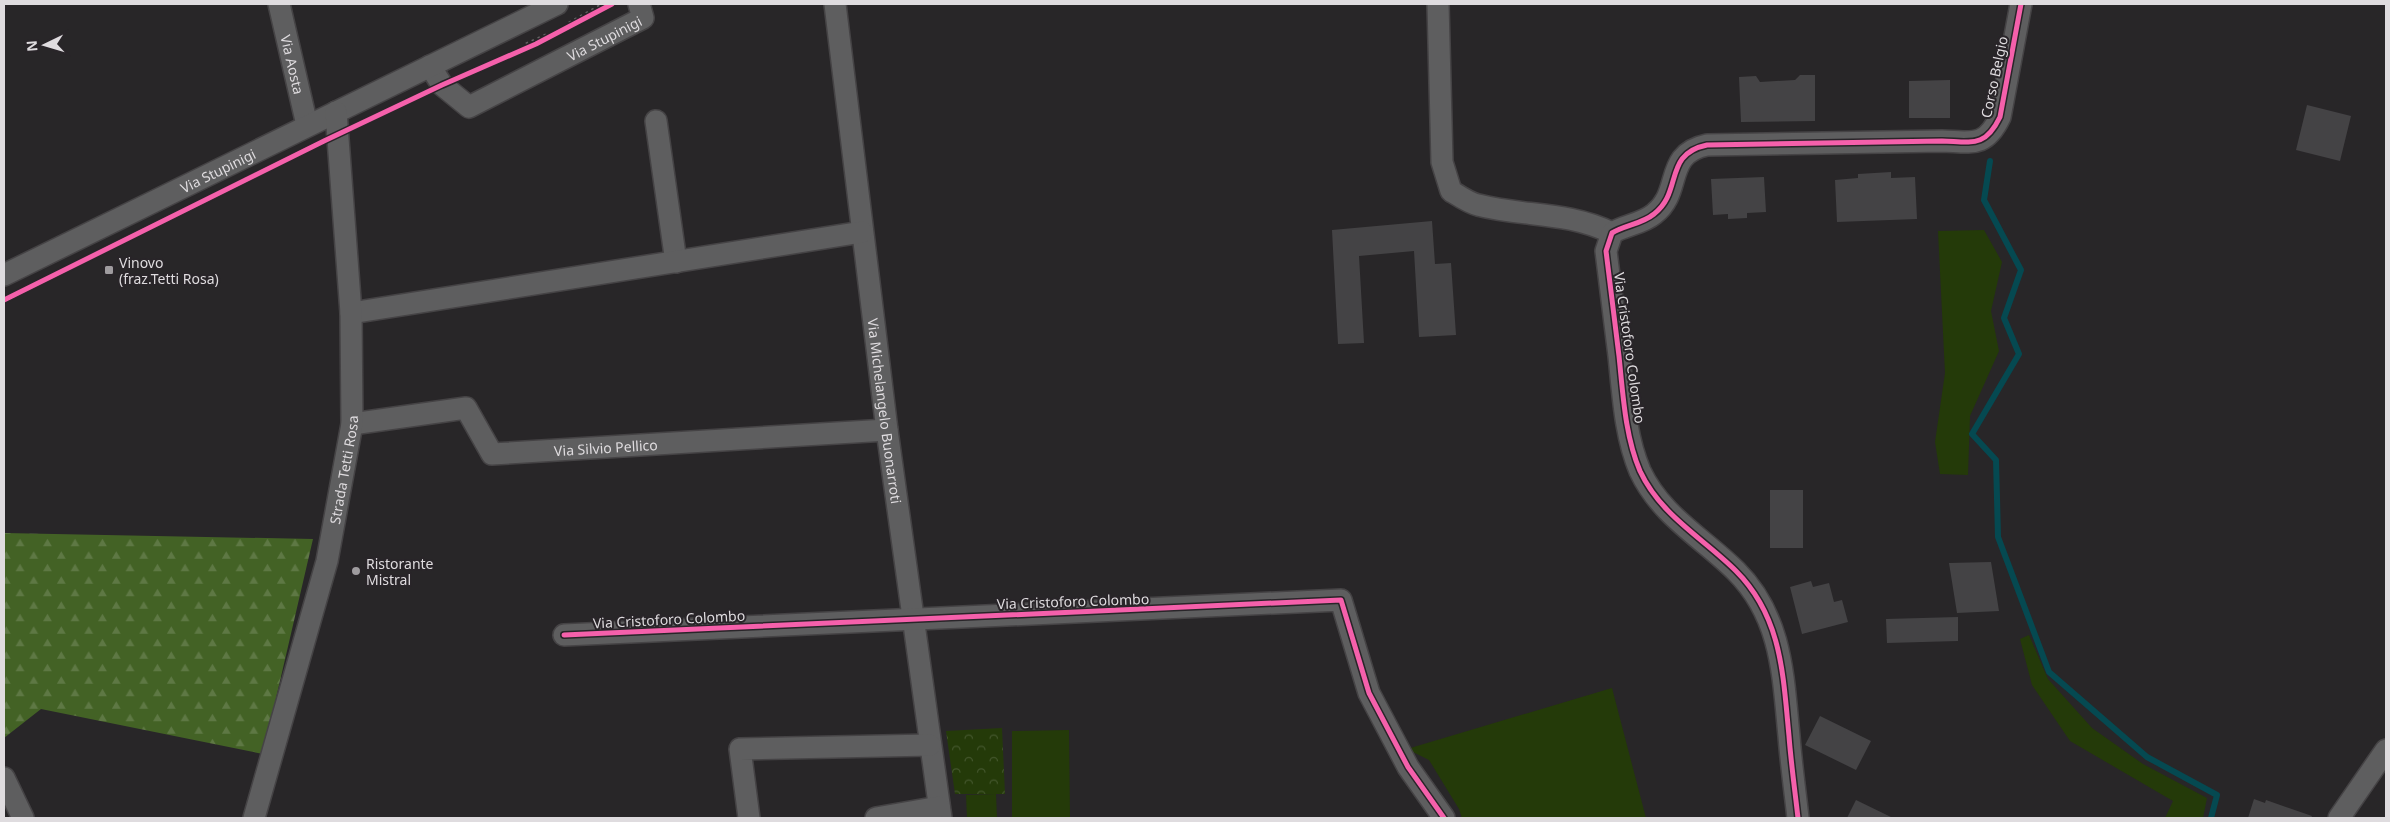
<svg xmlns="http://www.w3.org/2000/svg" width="2390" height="822" font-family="'Noto Sans',sans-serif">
  <defs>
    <pattern id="forest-firs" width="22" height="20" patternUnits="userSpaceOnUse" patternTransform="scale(1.25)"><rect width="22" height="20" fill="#436225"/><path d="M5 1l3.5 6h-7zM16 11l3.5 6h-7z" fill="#5e7844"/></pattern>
    <pattern id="park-crowns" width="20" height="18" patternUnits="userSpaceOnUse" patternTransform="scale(1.25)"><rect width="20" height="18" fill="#243a09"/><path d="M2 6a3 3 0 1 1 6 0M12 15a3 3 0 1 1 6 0" fill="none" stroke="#43562c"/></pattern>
  </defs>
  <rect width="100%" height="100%" fill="#282628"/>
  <path fill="#243a09" d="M1984,230L2002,262L1991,311L1999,351L1970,416L1968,475L1940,474L1935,442L1945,373L1938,231Z
    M2029,635L2048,679L2092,728L2143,764L2207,798L2203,818H2165L2173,801L2070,741L2032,685L2020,639Z
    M1612,688L1646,818H1462L1459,809L1429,760L1407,749Z
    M1069,730L1070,818H1012V731Z
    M996,794L997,818H967L966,795Z"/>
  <path fill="url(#forest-firs)" d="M4,533L313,539L263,754L41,709L4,738Z"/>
  <path fill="url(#park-crowns)" d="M1002,728L1005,794H955L946,731Z"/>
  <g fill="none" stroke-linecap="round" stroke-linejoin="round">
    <path stroke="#054951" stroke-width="6" d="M1990,161L1984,200L2021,270L2004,318L2019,354L1972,434L1996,460L1998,537L2049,672L2147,757L2217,795L2211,818"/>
  </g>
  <path fill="#444345" d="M1800,75H1815V121L1741,122L1739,77L1756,76L1760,82L1795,80Z
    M1950,80V118H1909V81Z
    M2307,105L2351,116L2340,161L2296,150Z
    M1891,172V178L1915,177L1917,219L1837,222L1835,180L1858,178V174Z
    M1764,177L1766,212L1747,213V218L1728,219V214L1713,215L1711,179Z
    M1432,221L1435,264L1451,263L1456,335L1419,337L1414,251L1359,256L1364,343L1338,344L1332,230Z
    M1770,490H1803V548H1770Z
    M1991,562L1999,611L1957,613L1949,563Z
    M1811,581L1813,587L1829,583L1834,602L1842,600L1848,622L1802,634L1790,587Z
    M1958,617V641L1887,643L1886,619Z
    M1820,716L1871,741L1856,770L1805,745Z
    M2254,799L2265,803L2266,800L2312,816L2311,818H2248Z
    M1856,800L1893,818H1847Z"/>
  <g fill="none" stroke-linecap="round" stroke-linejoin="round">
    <defs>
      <g id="minor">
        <path id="s1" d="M279,4L307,125"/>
        <path id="s2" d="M835,4L887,430L941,818"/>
        <path d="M1438,4L1442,162L1451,191C1459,196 1469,203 1478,205C1525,217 1566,211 1612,233"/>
        <path id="s3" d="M430,66L442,85L469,107L643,18L639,4"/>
        <path d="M656,121L676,262"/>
        <path id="s4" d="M4,275L557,4"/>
        <path d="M351,313L862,232"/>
        <path id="s5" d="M352,424L466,408L492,454L887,430"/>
        <path d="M564,635L1341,600L1369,693L1408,767L1444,818"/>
        <path d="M4,778L23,818"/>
        <path id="s6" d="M254,818L327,561L352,424L351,313L336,112"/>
        <path d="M749,818L740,749L930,745"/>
        <path d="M876,818L939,807"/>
        <path d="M1798,818C1795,791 1791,763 1789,736C1783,675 1782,617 1736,571C1703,538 1661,516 1640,471C1625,436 1623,394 1619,356C1615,321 1610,286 1606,251L1612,233C1625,225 1642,224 1654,214C1683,192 1663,154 1707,145L1942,141C1972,142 1985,148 2000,117L2021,4"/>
        <path d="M2339,818L2386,750"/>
      </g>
    </defs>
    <use href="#minor" stroke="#454345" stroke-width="24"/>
    <path stroke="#646364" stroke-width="3" stroke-dasharray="2.5 4" stroke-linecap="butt" d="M569,23L603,4
      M526,44L548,34"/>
    <use href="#minor" stroke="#5e5e5f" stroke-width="21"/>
    <defs>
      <path id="cycleway" d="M4,300L324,141L442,85L536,44L612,4
        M564,635L1341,600L1369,693L1408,767L1444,818
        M1798,818C1795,791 1791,763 1789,736C1783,675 1782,617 1736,571C1703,538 1661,516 1640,471C1625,436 1623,394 1619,356C1615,321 1610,286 1606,251L1612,233C1625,225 1642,224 1654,214C1683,192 1663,154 1707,145L1942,141C1972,142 1985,148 2000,117L2021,4"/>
    </defs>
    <use href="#cycleway" stroke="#292529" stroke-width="8"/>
    <use href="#cycleway" stroke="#f560ab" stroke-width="5"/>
  </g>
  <g fill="#9f9c9f" stroke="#292529" stroke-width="2">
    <rect x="104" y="265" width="10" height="10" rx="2.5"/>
    <circle cx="356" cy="571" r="5"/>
  </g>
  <g text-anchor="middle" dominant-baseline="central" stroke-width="4" stroke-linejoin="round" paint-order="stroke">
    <g font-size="14" fill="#dfdcdf" stroke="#292529">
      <text stroke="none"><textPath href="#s3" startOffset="209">Via Stupinigi</textPath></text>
      <text stroke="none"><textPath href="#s1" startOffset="62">Via Aosta</textPath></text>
      <text transform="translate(1994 77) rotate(-78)">Corso Belgio</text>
      <text stroke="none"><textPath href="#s4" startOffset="238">Via Stupinigi</textPath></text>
      <text transform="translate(1630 348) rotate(82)">Via Cristoforo Colombo</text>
      <text stroke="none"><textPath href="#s2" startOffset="410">Via Michelangelo Buonarroti</textPath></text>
      <text stroke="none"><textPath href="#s5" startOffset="282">Via Silvio Pellico</textPath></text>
      <text stroke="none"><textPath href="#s6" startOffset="360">Strada Tetti Rosa</textPath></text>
      <text transform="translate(1073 601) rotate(-2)">Via Cristoforo Colombo</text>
      <text transform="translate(669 619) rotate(-3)">Via Cristoforo Colombo</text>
    </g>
    <g font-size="14" fill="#dfdcdf" stroke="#292529" text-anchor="start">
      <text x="119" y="262">Vinovo<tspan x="119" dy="16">(fraz.Tetti Rosa)</tspan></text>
      <text x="366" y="563">Ristorante<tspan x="366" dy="16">Mistral</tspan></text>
    </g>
  </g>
  <rect width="2390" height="822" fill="none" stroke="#dfdcdf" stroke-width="10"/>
  <g transform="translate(45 45) rotate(265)" stroke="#292529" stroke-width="4" paint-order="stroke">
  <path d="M0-4L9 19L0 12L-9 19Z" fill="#dfdcdf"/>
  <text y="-8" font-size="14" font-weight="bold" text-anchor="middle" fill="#dfdcdf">N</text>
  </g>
</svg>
